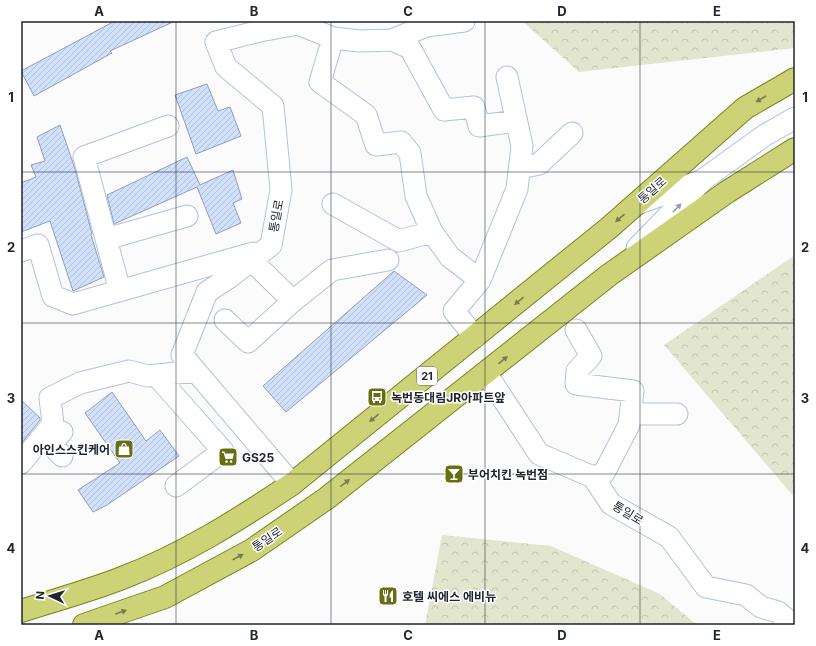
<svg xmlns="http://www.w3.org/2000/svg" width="816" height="646" font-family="Inter,'Noto Sans KR',sans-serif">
  <defs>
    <pattern id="forest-crowns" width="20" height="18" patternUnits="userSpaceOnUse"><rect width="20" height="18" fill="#e3e6ce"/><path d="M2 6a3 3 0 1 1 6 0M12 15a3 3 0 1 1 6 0" fill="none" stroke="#c2c5b1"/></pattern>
    <pattern id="building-hatch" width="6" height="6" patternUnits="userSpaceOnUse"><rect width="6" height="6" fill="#d1e0fc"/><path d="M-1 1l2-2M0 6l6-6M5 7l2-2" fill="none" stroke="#b3c0d8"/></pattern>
  </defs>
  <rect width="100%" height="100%" fill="#fbfbfb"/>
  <path fill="url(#forest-crowns)" d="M522,21H795V48L579,72Z
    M795,255V498L664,345Z
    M442,535L551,546L660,594L697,625H425Z"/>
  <path fill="url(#building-hatch)" stroke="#909fb9" d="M115,21H175L110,51L112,53L34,96L21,71Z
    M207,84L218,111L230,107L241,136L196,154L175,95Z
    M60,125L75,169L92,234L91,235L104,277L73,291L50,221L21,232V183L36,177L31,165L45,161L37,137Z
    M187,157L200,185L233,170L242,199L233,203L241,223L216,234L197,187L114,224L107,195Z
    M394,271L427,295L286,412L263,386Z
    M112,392L146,441L160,430L179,456L107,505L93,512L78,490L120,463L85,413Z
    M21,400L40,418V420L21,444Z"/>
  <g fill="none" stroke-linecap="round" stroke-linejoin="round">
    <defs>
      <path id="minor" d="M333,38L320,82L366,115L376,145L401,142L410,153L416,196L432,232L450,257L480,280
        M392,40L410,48L444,110L474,107L479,126L516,121
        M520,168L539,164L572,133
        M333,204L399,241L432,232
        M637,204L700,181
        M106,239L187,216
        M637,248L704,179L765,135L795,118
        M21,251L38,245L53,296L73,304L253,253
        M120,291L84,157L168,126
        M293,301L332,270L388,260
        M225,320L248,342L293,301L251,260
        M576,330L591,356L577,371L576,384L633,391L629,425L604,473L593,477
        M475,337L454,311L480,280L517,189L522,146L507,77
        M486,373L539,454L593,477L611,504L669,537L706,587L746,595L761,607L778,612L793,625
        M156,375L223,451L176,486
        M631,414H677
        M62,432L51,444L62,456
        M21,463L53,424L50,398L80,383L129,371L148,376L196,371
        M292,484L182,355L207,292L230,277L271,245L281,190L273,106L226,67L216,42L260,31L298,24L333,38L360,41L392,40L426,26L464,21"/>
      <path id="major" d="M21,611C55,600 89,591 122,578C183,555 238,520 292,484L610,227L745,108L795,79
        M84,625L165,597L252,550L327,498L609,275L727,192L795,149"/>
    </defs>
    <use href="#minor" stroke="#b2c1dc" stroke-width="23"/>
    <use href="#major" stroke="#7a8322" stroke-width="24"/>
    <use href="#minor" stroke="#fff" stroke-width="21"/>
    <use href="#major" stroke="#ccd376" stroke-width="22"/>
  </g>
  <defs><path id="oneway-solid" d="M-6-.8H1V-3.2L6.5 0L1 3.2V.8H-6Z"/></defs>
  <g fill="#767c53">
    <use href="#oneway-solid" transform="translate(761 99) rotate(150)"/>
    <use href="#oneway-solid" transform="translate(620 218) rotate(139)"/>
    <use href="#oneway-solid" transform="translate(519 301) rotate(141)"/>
    <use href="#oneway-solid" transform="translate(503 360) rotate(-39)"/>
    <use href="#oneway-solid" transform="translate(374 418) rotate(141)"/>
    <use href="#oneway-solid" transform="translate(345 483) rotate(-38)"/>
    <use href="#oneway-solid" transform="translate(238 557) rotate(-28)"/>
    <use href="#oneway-solid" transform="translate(121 612) rotate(-19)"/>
  </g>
  <use fill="#9b9da2" href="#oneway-solid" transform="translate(677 208) rotate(-46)"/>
  <path fill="none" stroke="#202530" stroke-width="1" stroke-opacity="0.55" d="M176,21V625M331,21V625M485,21V625M640,21V625M21,172H795M21,323H795M21,474H795"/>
  <defs>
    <symbol id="bus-square" viewBox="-11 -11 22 22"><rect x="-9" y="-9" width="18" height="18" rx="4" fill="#676e13" stroke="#fff"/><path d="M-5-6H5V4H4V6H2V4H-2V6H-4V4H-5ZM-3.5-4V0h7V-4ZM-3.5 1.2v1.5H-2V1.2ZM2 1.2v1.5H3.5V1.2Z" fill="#fff"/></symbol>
    <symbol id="shop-square" viewBox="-11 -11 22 22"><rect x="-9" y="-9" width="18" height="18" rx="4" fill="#676e13" stroke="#fff"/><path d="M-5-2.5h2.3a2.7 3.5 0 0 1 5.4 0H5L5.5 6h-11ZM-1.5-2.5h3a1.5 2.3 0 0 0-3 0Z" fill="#fff"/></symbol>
    <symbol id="supermarket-square" viewBox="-11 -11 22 22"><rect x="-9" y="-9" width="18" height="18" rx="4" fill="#676e13" stroke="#fff"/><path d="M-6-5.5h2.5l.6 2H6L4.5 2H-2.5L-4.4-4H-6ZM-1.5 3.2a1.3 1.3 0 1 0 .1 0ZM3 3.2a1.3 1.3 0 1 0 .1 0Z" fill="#fff"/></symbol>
    <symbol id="bar-square" viewBox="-11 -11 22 22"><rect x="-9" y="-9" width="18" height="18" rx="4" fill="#676e13" stroke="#fff"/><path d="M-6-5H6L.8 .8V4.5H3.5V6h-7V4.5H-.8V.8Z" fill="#fff"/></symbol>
    <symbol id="restaurant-square" viewBox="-11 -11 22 22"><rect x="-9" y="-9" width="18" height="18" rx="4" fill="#676e13" stroke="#fff"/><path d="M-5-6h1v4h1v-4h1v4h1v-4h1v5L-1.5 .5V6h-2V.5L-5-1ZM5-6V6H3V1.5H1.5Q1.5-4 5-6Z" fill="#fff"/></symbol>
  </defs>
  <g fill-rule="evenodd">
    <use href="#bus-square" x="366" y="386" width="22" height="22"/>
    <use href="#shop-square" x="113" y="438" width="22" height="22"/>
    <use href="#supermarket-square" x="217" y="446" width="22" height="22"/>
    <use href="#bar-square" x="443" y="463" width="22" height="22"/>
    <use href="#restaurant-square" x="377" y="585" width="22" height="22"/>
  </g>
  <g text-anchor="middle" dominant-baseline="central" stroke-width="3" stroke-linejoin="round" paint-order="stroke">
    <rect fill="#fff" stroke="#63666e" stroke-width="1" x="417" y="367" width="20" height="18" rx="3"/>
    <g font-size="11" font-weight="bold" fill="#202530">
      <text x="427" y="376">21</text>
    </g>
    <g font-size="12" fill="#202530" stroke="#fff">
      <text transform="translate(652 190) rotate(-41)">통일로</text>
      <text transform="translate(276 216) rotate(-80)">통일로</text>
      <text transform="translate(628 513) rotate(31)">통일로</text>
      <text transform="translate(267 539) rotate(-34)">통일로</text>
    </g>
    <g font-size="12" font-weight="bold" fill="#202530" stroke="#fff" text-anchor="start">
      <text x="391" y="397">녹번동대림JR아파트앞</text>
      <text x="110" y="449" text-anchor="end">아인스스킨케어</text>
      <text x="242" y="457">GS25</text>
      <text x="468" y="474">부어치킨 녹번점</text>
      <text x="402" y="596">호텔 씨에스 에비뉴</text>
    </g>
  </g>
  <rect width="816" height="646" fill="none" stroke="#ffffff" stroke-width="44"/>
  <g transform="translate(50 596) rotate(274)" stroke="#ffffff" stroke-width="3" paint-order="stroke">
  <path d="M0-3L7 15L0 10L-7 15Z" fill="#202530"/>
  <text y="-6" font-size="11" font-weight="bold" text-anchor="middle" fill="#202530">N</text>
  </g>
  <rect x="22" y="22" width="772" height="602" fill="none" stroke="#202530" stroke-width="1.5"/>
  <g font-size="13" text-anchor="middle" font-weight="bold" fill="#202530">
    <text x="99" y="16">A</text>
    <text x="254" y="16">B</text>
    <text x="408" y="16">C</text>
    <text x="562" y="16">D</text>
    <text x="717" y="16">E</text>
    <text x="11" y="102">1</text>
    <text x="805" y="102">1</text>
    <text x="11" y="252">2</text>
    <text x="805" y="252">2</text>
    <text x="11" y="403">3</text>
    <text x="805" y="403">3</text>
    <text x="11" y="553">4</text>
    <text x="805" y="553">4</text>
    <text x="99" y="640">A</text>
    <text x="254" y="640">B</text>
    <text x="408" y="640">C</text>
    <text x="562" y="640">D</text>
    <text x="717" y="640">E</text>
  </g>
</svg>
